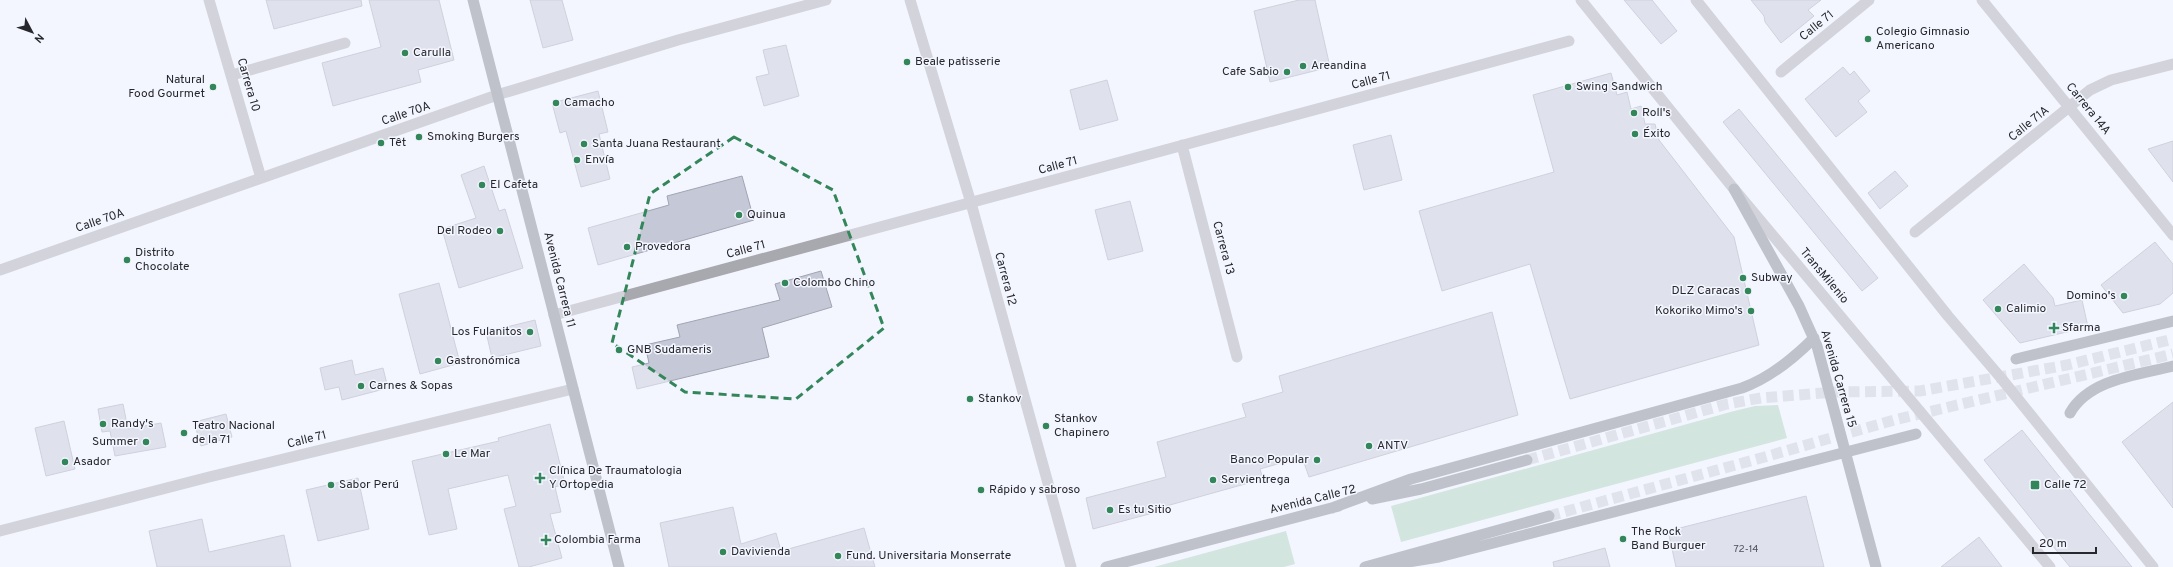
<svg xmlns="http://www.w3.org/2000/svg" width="2173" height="567" font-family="Overpass,sans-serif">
  <rect width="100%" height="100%" fill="#f4f6ff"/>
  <path fill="#abd1b8" d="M1778,405L1787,438L1401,542L1391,506L1734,411L1755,406Z
    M1286,531L1295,564L1284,567H1154Z"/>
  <path fill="#c5c8d7" stroke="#a1a4b2" d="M266,0H361L362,6L274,29Z
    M369,0H439L454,60L418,70L421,82L333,106L322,63L381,47Z
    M530,0H562L573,40L543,48Z
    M1299,0H1315L1330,67L1270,82L1254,11Z
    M1624,0H1652L1677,31L1661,44Z
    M1751,0H1821L1808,10L1814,16L1781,43L1765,22L1764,16Z
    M786,45L799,96L764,106L756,77L769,74L763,50Z
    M1843,67L1850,75L1854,71L1870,91L1858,101L1867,112L1836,137L1805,99Z
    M1611,73L1617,95L1627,92L1631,109L1641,106L1645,124H1655L1659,140L1734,237L1759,345L1570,399L1530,264L1442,291L1419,211L1554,172L1533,95Z
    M1107,80L1118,120L1080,130L1070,90Z
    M598,91L608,132L599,134L610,179L581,187L566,131L560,133L552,103Z
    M1739,109L1878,278L1862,291L1723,122Z
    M1391,135L1402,180L1364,190L1353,145Z
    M2173,141V182L2148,149Z
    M484,166L499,211L505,209L523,268L459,288L442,229L476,218L461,175Z
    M1895,171L1908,186L1880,209L1868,193Z
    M742,176L754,220L598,265L588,228L669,205L667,196Z
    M1130,201L1143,251L1108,260L1095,210Z
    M2155,242L2173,264V293L2160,304L2123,313L2101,285Z
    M2024,264L2053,298L2055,306L2082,300L2088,327L2020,343L1983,300Z
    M821,271L832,307L762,328L769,357L637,389L632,367L649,363L645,345L680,337L677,325L780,300L775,284Z
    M439,283L460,363L420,374L399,294Z
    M1492,312L1518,415L1309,477L1302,457L1260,469L1263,479L1152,510L1153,513L1093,529L1086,498L1166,477L1157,442L1246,417L1242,404L1283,392L1279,376Z
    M535,320L541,346L492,358L486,332Z
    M352,360L355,375L383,368L388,388L342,400L339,387L325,390L320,368Z
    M2173,402V508L2122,442Z
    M123,404L128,429L161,423L166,447L115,456L110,431L102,432L98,409Z
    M226,414L232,437L201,446L194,422Z
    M64,421L75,469L46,476L35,428Z
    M550,424L565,484L555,487L561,512L550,514L562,558L529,567H519L504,509L516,506L508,475L448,489L457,529L429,535L412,461L499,441L498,438Z
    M2022,430L2086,510L2132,567H2070L2048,540L1984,460Z
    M358,478L369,529L318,541L306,490Z
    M1806,496L1824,567H1676L1668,531Z
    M733,507L741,544L776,533L781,551L864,528L875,567H669L660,523Z
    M202,519L209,552L284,535L291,567H157L149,531Z
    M1979,537L2002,567H1941Z
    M1605,548L1610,567H1554L1553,562Z"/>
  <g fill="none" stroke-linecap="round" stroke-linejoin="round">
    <path stroke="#cbcdd5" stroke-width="11" stroke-dasharray="11 5.5" stroke-linecap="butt" d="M1527,460L1727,404L1761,398L1835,392L1920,391L2067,365L2173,339
      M1549,516L1761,458L1894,420L2173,354"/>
    <path stroke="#a8a9af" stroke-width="11" d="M1581,0L1734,189L2050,567
      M1696,0L1948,316L2001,378L2153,567
      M232,75L345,43"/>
    <path stroke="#a8a9af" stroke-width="11" d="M209,0L261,178
      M910,0L971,203L1071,567
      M1982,0L2173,235
      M1781,72L1869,0
      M1182,145L1237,357
      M1915,232L2090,90L2111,80L2173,64
      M0,270L497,95L678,40L826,0
      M554,315L1569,41
      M0,531L209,477L573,389"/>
    <path stroke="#82848d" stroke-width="11" d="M473,0L619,567
      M1734,189L1799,306L1817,346L1876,567
      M2016,359L2173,321
      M2070,413C2089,379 2138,375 2173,366
      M1372,499L1421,489L1527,460
      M1332,508L1411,479L1742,388C1770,378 1793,359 1814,338
      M1106,567L1339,506
      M1365,567L1549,516
      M1378,567L1439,557L1916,434"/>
  </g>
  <path d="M0 0H2173V567H0ZM734,137L833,190L884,328L796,399L685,392L612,343L650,194Z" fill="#f4f6ff" fill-opacity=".55" fill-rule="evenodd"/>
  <path fill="none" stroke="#328659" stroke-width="3" stroke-dasharray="8 5" stroke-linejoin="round" d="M734,137L833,190L884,328L796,399L685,392L612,343L650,194Z"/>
  <g fill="#328659" stroke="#f4f6ff" stroke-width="1.5">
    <circle cx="1868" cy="39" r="4"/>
    <circle cx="405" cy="53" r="4"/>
    <circle cx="907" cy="62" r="4"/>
    <circle cx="1303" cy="66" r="4"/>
    <circle cx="1287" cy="72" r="4"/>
    <circle cx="213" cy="87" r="4"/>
    <circle cx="1568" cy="87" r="4"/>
    <circle cx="556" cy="103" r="4"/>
    <circle cx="1634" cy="113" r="4"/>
    <circle cx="1635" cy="134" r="4"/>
    <circle cx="419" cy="137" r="4"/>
    <circle cx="381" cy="143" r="4"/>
    <circle cx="584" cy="144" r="4"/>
    <circle cx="577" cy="160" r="4"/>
    <circle cx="482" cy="185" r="4"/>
    <circle cx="739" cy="215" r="4"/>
    <circle cx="500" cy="231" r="4"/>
    <circle cx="627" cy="247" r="4"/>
    <circle cx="127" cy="260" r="4"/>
    <circle cx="1743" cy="278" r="4"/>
    <circle cx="785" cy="283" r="4"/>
    <circle cx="1748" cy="291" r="4"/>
    <circle cx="2124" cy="296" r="4"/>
    <circle cx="1998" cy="309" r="4"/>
    <circle cx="1751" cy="311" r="4"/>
    <path d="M2052 322h4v4h4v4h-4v4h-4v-4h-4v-4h4z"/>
    <circle cx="530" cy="332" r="4"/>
    <circle cx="619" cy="350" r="4"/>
    <circle cx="438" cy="361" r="4"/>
    <circle cx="361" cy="386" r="4"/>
    <circle cx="970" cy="399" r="4"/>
    <circle cx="103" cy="424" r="4"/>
    <circle cx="1046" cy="426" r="4"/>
    <circle cx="184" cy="433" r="4"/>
    <circle cx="146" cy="442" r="4"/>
    <circle cx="1369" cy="446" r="4"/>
    <circle cx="446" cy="454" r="4"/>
    <circle cx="1317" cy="460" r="4"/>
    <circle cx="65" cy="462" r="4"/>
    <path d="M538 472h4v4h4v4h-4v4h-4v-4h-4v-4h4z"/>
    <circle cx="1213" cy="480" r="4"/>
    <circle cx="331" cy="485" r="4"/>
    <rect x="2030" y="480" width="10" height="10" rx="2"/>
    <circle cx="981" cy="490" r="4"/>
    <circle cx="1110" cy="510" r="4"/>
    <circle cx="1623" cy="539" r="4"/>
    <path d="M544 534h4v4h4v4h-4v4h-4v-4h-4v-4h4z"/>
    <circle cx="723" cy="552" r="4"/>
    <circle cx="838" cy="556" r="4"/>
  </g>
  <g text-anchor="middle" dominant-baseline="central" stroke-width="3" stroke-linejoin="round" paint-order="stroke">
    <g font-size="10" fill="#4e5058">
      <text x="1746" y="549">72-14</text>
    </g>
    <g font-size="12" fill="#27282e" stroke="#f4f6ff">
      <text transform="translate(1817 26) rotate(-39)">Calle 71</text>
      <text transform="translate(1371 81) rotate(-15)">Calle 71</text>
      <text transform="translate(248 85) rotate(74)">Carrera 10</text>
      <text transform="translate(2088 109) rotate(51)">Carrera 14A</text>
      <text transform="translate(406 114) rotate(-19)">Calle 70A</text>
      <text transform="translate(2029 124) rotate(-39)">Calle 71A</text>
      <text transform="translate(1058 166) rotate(-15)">Calle 71</text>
      <text transform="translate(100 221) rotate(-19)">Calle 70A</text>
      <text transform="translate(1223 248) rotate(75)">Carrera 13</text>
      <text transform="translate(746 250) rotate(-15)">Calle 71</text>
      <text transform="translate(1824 276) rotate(50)">TransMilenio</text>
      <text transform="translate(1005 279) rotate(75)">Carrera 12</text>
      <text transform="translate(559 280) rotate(76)">Avenida Carrera 11</text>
      <text transform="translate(1838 379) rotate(74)">Avenida Carrera 15</text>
      <text transform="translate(307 440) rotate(-14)">Calle 71</text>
      <text transform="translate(1313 500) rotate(-14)">Avenida Calle 72</text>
    </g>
    <g font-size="12" fill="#27282e" stroke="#f4f6ff" text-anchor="start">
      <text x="1876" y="32">Colegio Gimnasio<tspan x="1876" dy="14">Americano</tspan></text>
      <text x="413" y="53">Carulla</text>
      <text x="915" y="62">Beale patisserie</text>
      <text x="1311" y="66">Areandina</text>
      <text x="1279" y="72" text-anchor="end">Cafe Sabio</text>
      <text x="205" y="80" text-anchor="end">Natural<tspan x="205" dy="14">Food Gourmet</tspan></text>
      <text x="1576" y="87">Swing Sandwich</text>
      <text x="564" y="103">Camacho</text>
      <text x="1642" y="113">Roll's</text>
      <text x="1643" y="134">Éxito</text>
      <text x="427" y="137">Smoking Burgers</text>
      <text x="389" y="143">Têt</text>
      <text x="592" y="144">Santa Juana Restaurant</text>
      <text x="585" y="160">Envía</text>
      <text x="490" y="185">El Cafeta</text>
      <text x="747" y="215">Quinua</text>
      <text x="492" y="231" text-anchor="end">Del Rodeo</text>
      <text x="635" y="247">Provedora</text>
      <text x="135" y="253">Distrito<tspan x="135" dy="14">Chocolate</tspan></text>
      <text x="1751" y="278">Subway</text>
      <text x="793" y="283">Colombo Chino</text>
      <text x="1740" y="291" text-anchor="end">DLZ Caracas</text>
      <text x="2116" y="296" text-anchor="end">Domino's</text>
      <text x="2006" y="309">Calimio</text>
      <text x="1743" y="311" text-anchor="end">Kokoriko Mimo's</text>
      <text x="2062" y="328">Sfarma</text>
      <text x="522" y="332" text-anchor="end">Los Fulanitos</text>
      <text x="627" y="350">GNB Sudameris</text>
      <text x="446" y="361">Gastronómica</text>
      <text x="369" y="386">Carnes &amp; Sopas</text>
      <text x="978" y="399">Stankov</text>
      <text x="1054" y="419">Stankov<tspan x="1054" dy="14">Chapinero</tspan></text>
      <text x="111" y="424">Randy's</text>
      <text x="192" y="426">Teatro Nacional<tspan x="192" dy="14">de la 71</tspan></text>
      <text x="138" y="442" text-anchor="end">Summer</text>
      <text x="1377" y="446">ANTV</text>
      <text x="454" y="454">Le Mar</text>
      <text x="1309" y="460" text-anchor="end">Banco Popular</text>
      <text x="73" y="462">Asador</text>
      <text x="549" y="471">Clínica De Traumatologia<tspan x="549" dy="14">Y Ortopedia</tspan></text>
      <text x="1221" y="480">Servientrega</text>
      <text x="339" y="485">Sabor Perú</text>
      <text x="2044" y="485">Calle 72</text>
      <text x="989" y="490">Rápido y sabroso</text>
      <text x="1118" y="510">Es tu Sitio</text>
      <text x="1631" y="532">The Rock<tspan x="1631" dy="14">Band Burguer</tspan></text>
      <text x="554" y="540">Colombia Farma</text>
      <text x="731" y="552">Davivienda</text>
      <text x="846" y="556">Fund. Universitaria Monserrate</text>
    </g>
  </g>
  <g transform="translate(32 32) rotate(131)" stroke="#f4f6ff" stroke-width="3" paint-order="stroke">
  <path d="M0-3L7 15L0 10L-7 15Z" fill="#27282e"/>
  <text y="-6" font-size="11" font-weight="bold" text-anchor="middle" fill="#27282e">N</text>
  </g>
  <path d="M2033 547v6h63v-6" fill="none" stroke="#27282e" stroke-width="2"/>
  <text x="2039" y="547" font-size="12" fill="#27282e" stroke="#f4f6ff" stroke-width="3" paint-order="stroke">20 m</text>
</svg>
